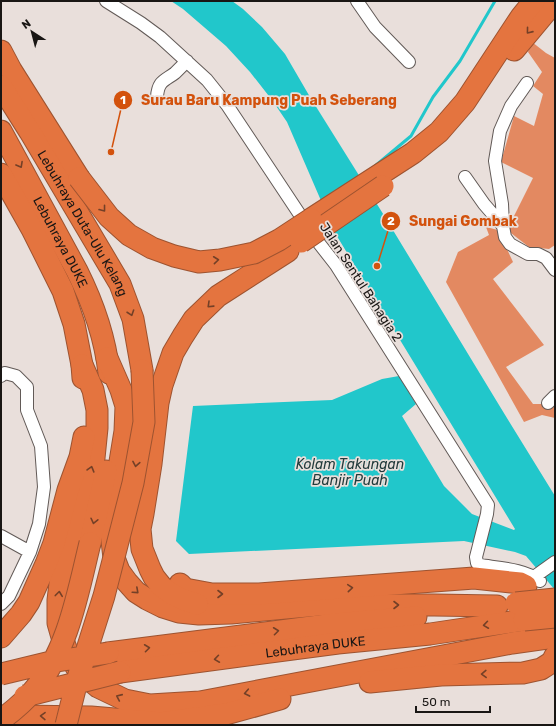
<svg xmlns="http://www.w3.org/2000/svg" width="556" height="726" font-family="Rubik,sans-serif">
  <rect width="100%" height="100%" fill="#e9dfdb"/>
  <path fill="#e38961" d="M532,42L546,53L555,58V245L549,249L529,247L507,230L533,178L501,162L514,116L534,126L543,94L533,86L542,72L528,52Z
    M486,227L498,230L513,262L493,279L544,345L506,367L533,404H547L555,400V418L542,415L524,422L446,282L458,252L489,235Z"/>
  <path fill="#21c7cb" d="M171,1H232L243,9L262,27L285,54L310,97L385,217L499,405L555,496V590L526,556L515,552L464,541L189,554L176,541L193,406L332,400L382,379L399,376L416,404L402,416L444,486L472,514L514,530L515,529L335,233L287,122L272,100L250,72L226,46L183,9Z"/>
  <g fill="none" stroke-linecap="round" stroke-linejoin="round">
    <path stroke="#21c7cb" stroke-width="3" d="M375,166L411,136L433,97L460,61L495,1"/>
    <defs>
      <path id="minor" d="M106,1L141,23L160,37L207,80L227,105L318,242L336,265L488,505L487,514L476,557L477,563L480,565C499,568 525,569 540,581
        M357,1L375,27L409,62
        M527,83L511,106L500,131L495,161L502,204L503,226L505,237L510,244L528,254H538L546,258L555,270
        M157,97C158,81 164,81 175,73C179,69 183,65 187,61
        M465,177L484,204L503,226
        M1,376L5,373L16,376L27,387V410L41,446L44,487L39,524L30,552L9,596L1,604
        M548,403L555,396
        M1,536L30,552
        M534,577L555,562"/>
      <g id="motorway">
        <path d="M514,50L555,1"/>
        <path d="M1,51L11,70L79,178"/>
        <path id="s1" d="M1,86L30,132L120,284L133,319L142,370"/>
        <path id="s2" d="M1,131L77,271C93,303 105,337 109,373"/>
        <path d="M1,174L32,229L63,291L74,324L82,365L83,378"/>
        <path d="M311,219L413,153L439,132L465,102L521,17L534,1"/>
        <path d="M107,358L121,390L126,406L125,431L111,517L112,541L114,558L119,571L127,582L136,592L147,599L163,607L179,612L199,614L231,613L318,605H434L497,606"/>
        <path d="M82,365L93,390L97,410V428L94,458L85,490L75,520L61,575L58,600V623L62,637L68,654L78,670L98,687L125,700L150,705L200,702L512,643L555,637"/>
        <path d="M90,543L106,471"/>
        <path d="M180,584L185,589L212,594H259L474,578L520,583L526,586"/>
        <path d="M197,604L184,600L172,594L162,587L154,577L150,569L142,549L140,529L143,514L151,464L158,403L162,385L173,353L183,336L194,319L218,296L288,251"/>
        <path d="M1,637L21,614L29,602L46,564L54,543L68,490L80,457L84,437"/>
        <path d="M108,653L335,624L416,617"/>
        <path id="s3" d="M120,672L338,643L430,634L524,620"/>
        <path d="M370,682L441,675L523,673L541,669L552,662L555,656"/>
        <path d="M1,717L19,716L91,717L161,723L226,714L280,699"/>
      </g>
    </defs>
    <use href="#minor" stroke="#625a57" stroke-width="14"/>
    <use href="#motorway" stroke="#9d5330" stroke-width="23"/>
    <use href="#minor" stroke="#fff" stroke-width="12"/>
    <use href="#motorway" stroke="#e4743f" stroke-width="21"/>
    <defs>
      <path id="motorway-bridge" d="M79,178L109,217L129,235L152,248L174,256L199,262L220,260L254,253L279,240L311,219
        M301,242L383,186
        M516,603L555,599
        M524,620L555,617
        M1,674L51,662L108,653
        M25,696L120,672
        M1,720C13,711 24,702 33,691C68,652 78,592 90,543
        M66,725L77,681L104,596L133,483L144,422L142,370"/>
    </defs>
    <use href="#motorway-bridge" stroke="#9d5330" stroke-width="23" stroke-linecap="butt"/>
    <use href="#motorway-bridge" stroke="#e4743f" stroke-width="21"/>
  </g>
  <defs><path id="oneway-chevron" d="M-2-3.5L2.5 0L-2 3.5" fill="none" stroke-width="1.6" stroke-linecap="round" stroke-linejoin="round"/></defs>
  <g stroke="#744027">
    <use href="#oneway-chevron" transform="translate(529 31) rotate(129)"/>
    <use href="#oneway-chevron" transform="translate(20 165) rotate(61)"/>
    <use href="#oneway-chevron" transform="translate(103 209) rotate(52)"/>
    <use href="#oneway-chevron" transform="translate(216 260) rotate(-6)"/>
    <use href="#oneway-chevron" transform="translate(210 305) rotate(136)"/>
    <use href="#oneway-chevron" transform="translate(131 313) rotate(71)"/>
    <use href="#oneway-chevron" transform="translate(136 464) rotate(100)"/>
    <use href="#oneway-chevron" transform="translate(91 469) rotate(-74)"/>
    <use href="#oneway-chevron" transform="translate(94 521) rotate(103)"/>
    <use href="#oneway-chevron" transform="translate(350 588) rotate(-5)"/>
    <use href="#oneway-chevron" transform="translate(136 591) rotate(42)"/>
    <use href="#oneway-chevron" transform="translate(59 594) rotate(-83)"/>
    <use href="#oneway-chevron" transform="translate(220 594)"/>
    <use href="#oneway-chevron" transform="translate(396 605)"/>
    <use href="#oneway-chevron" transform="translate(486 625) rotate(172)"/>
    <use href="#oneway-chevron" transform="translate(276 631) rotate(-7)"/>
    <use href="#oneway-chevron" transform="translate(147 648) rotate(-7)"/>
    <use href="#oneway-chevron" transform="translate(217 659) rotate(172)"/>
    <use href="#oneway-chevron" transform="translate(484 674) rotate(178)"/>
    <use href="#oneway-chevron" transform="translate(247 693) rotate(169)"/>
    <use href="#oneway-chevron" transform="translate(119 697) rotate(-156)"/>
    <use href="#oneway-chevron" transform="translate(43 716) rotate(-179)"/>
  </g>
  <g text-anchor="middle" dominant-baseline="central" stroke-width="3.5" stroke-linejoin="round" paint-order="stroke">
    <g font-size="13" fill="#191614" stroke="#e9dfdb">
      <text stroke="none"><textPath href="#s1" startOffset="160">Lebuhraya Duta-Ulu Kelang</textPath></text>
      <text stroke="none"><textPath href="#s2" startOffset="126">Lebuhraya DUKE</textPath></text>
      <text transform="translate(361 282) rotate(57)">Jalan Sentul Bahagia 2</text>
      <text stroke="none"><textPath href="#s3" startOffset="197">Lebuhraya DUKE</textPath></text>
    </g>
    <g font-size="14" font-style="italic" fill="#223b3c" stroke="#e9dfdb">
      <text x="350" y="464">Kolam Takungan<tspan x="350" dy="16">Banjir Puah</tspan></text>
    </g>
  </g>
  <path fill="none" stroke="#d3520d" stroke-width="1.5" d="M111 152L123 100M377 266L391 221"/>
  <g fill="#d3520d" stroke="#e9dfdb" stroke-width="1.5">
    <circle cx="111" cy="152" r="4"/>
    <circle cx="377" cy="266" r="4"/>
    <circle cx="123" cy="100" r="10"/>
    <circle cx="391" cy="221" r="10"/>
  </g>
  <g font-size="12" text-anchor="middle" font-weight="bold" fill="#fff">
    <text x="123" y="104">1</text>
    <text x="391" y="225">2</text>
  </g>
  <g font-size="14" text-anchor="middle" font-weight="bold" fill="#d3520d" stroke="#e9dfdb" stroke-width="3.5" stroke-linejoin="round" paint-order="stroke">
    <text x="269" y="105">Surau Baru Kampung Puah Seberang</text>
    <text x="463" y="226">Sungai Gombak</text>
  </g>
  <rect width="556" height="726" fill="none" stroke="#191614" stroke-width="4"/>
  <g transform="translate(32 32) rotate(324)" stroke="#e9dfdb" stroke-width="3" paint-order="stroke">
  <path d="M0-3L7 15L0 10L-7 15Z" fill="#191614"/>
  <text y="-6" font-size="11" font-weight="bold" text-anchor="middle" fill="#191614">N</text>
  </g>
  <path d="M416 706v6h74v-6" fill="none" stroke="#191614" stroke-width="2"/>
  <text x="422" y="706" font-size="12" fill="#191614" stroke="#e9dfdb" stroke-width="3" paint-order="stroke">50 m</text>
</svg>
